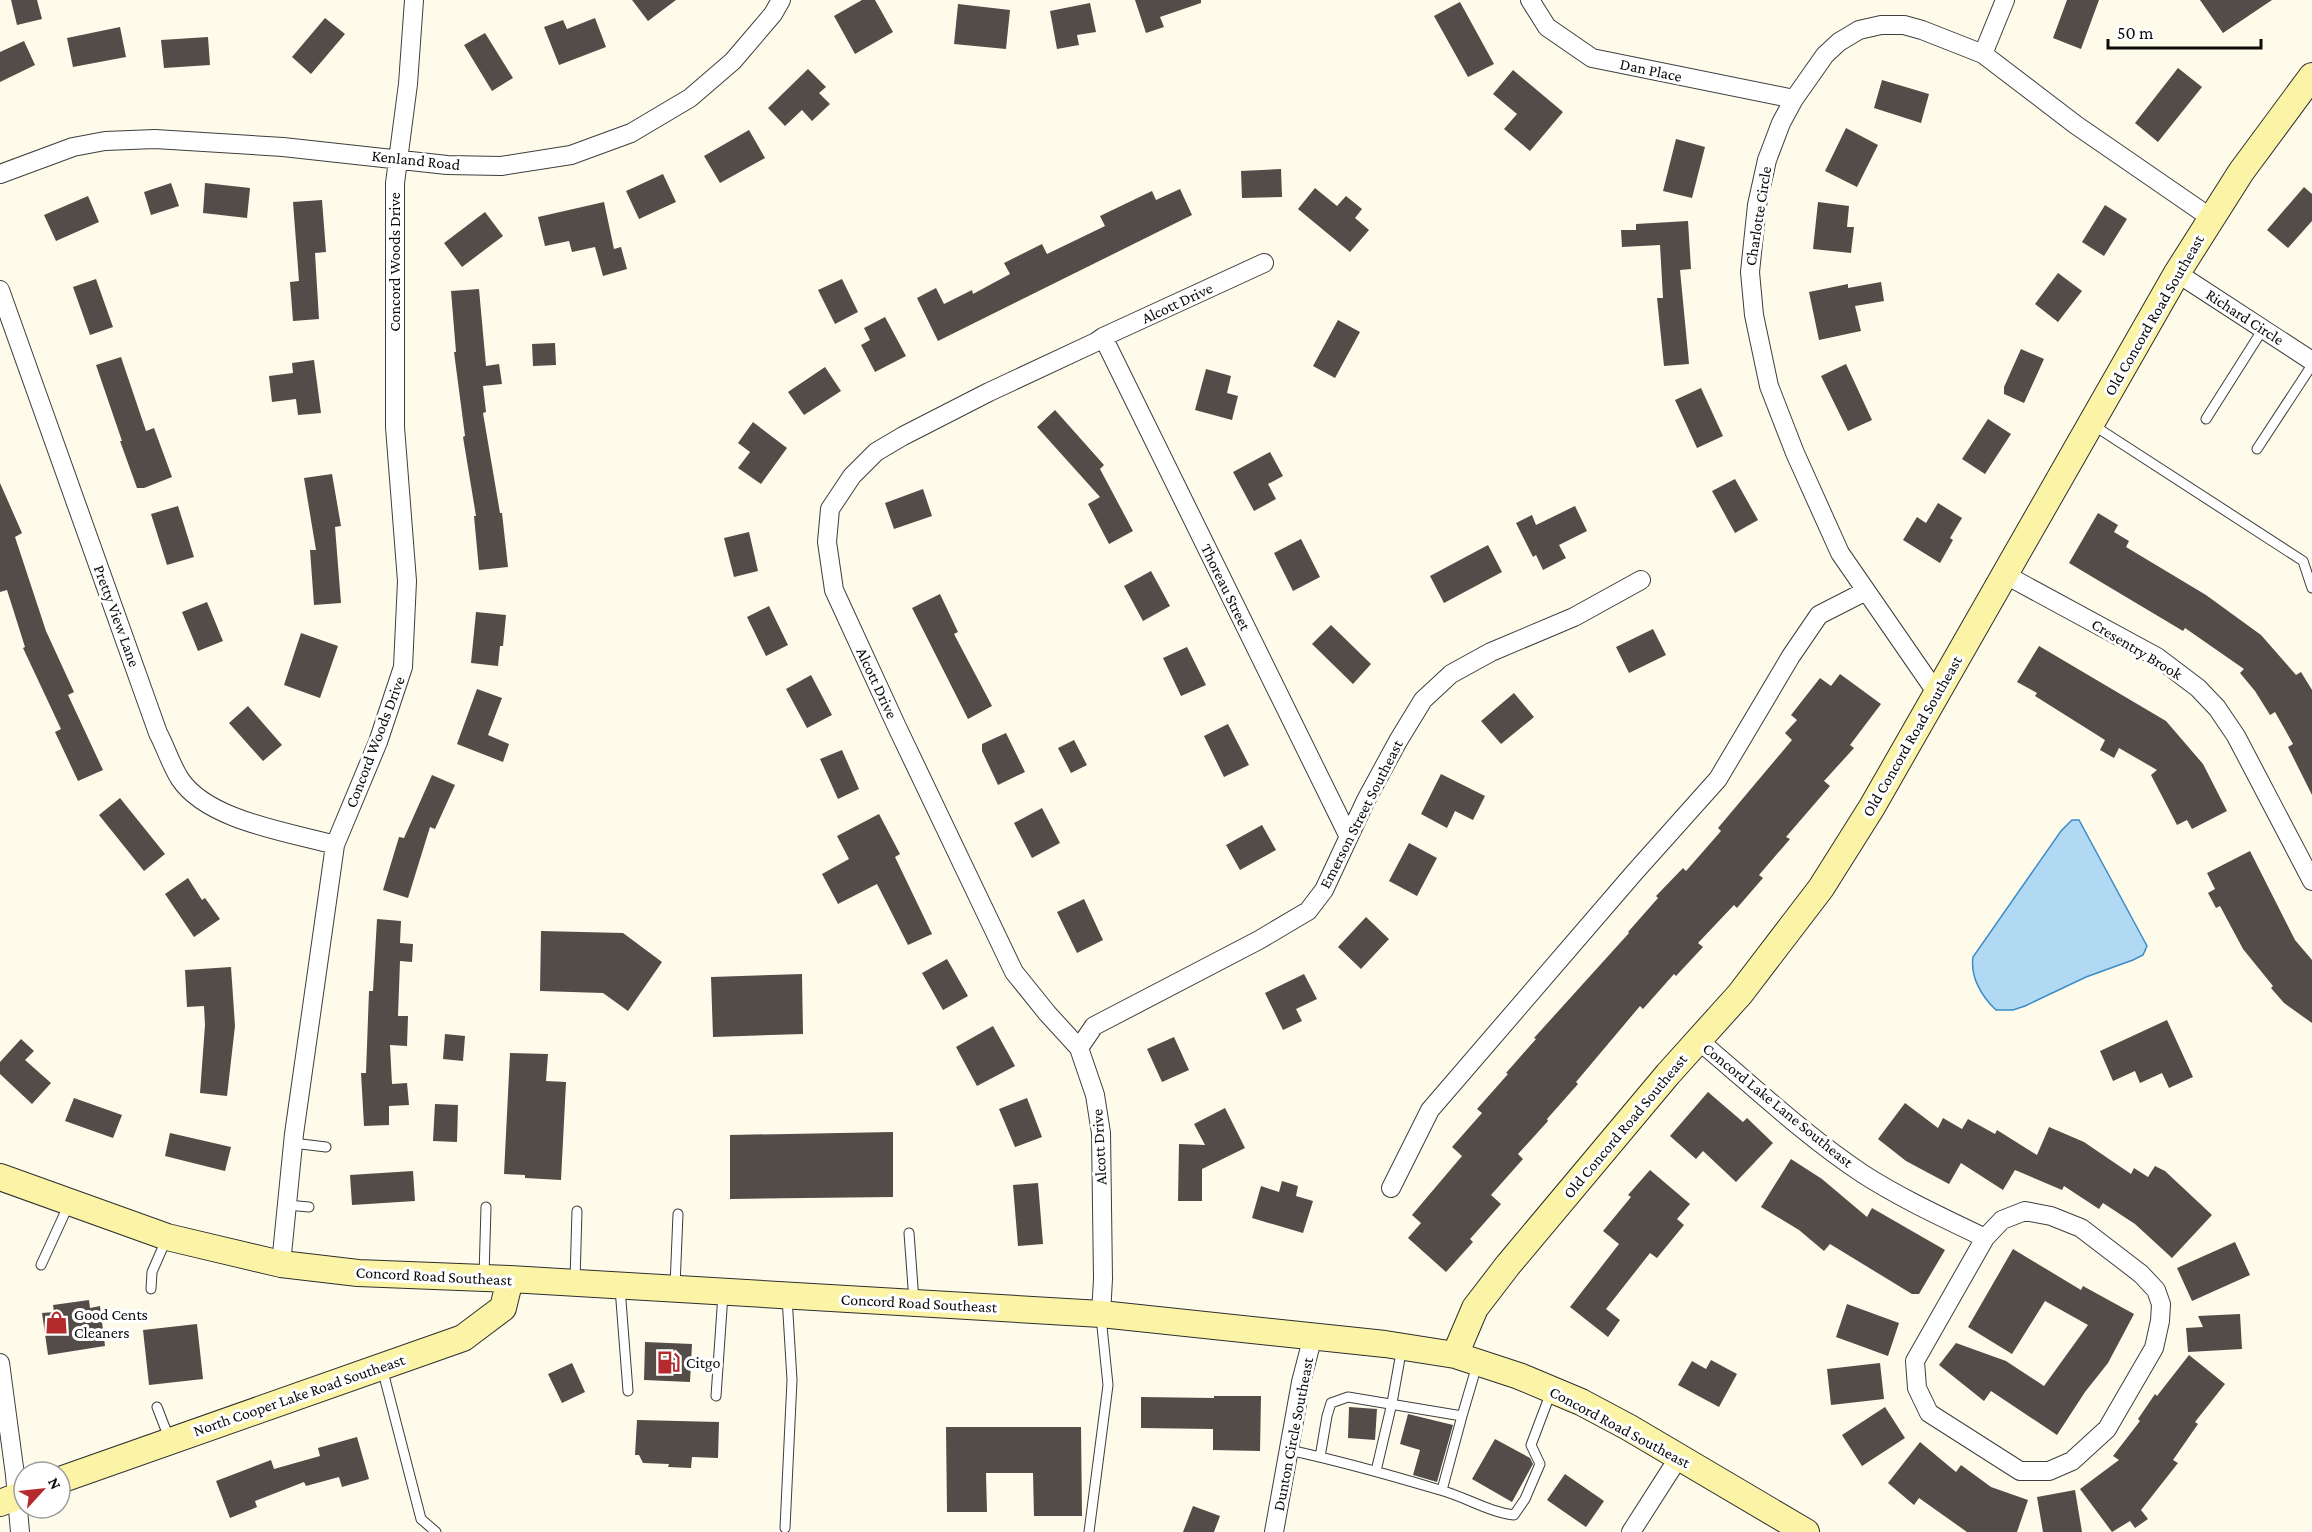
<svg xmlns="http://www.w3.org/2000/svg" width="2312" height="1532" font-family="'Crimson Pro',serif">
  <rect width="100%" height="100%" fill="#fefbea"/>
  <path fill="#b1d9f3" stroke="#3b8cc7" stroke-width="1.5" d="M2072,820H2079L2147,946L2143,955L2133,960L2086,977L2025,1006L2013,1010H1996C1982,997 1970,977 1973,957L2061,831Z"/>
  <path fill="#534c48" d="M11,0H37L42,19L17,25Z
    M632,0H676L648,21Z
    M862,0H875L893,32L855,54L834,16Z
    M1135,0H1201V3L1160,17L1164,27L1146,33Z
    M2067,0H2099L2081,49L2053,38Z
    M2200,0H2272L2223,33Z
    M1460,2L1494,64L1468,77L1434,16Z
    M1090,3L1096,32L1077,35L1079,45L1057,49L1050,11Z
    M958,4L1010,10L1006,49L954,44Z
    M325,18L345,34L311,74L292,57Z
    M595,18L606,47L559,65L544,27L563,20L567,29Z
    M120,27L126,57L73,67L67,38Z
    M485,33L513,78L492,91L464,45Z
    M208,37L210,65L164,68L161,40Z
    M24,41L35,65L0,82V52Z
    M2178,68L2202,87L2158,142L2135,123Z
    M808,69L826,87L819,93L830,104L812,121L802,110L785,126L768,108Z
    M1513,70L1563,112L1530,151L1504,129L1517,114L1493,94Z
    M1882,80L1929,94L1921,123L1874,108Z
    M1846,128L1878,145L1857,187L1825,171Z
    M749,130L765,158L720,183L704,156Z
    M1676,139L1705,147L1692,198L1663,191Z
    M1281,169L1282,197L1242,198L1241,171Z
    M663,174L676,202L639,219L626,191Z
    M171,183L179,206L151,215L144,192Z
    M205,183L250,188L247,218L203,213Z
    M2304,187L2312,194V221L2288,248L2267,230Z
    M1315,188L1337,206L1346,196L1362,209L1355,218L1369,230L1350,252L1298,209Z
    M1180,189L1192,215L938,341L917,298L936,288L944,304L972,290L973,294L1010,274L1004,263L1042,244L1047,254L1105,226L1100,216L1152,191L1156,200Z
    M88,196L99,222L56,241L44,215Z
    M322,200L326,252L315,253L319,319L293,321L290,282L299,281L293,202Z
    M604,202L614,249L621,247L627,269L603,276L595,247L572,252L569,241L545,246L538,217Z
    M1818,202L1849,206L1847,227H1854L1851,253L1813,249Z
    M2105,205L2127,219L2104,256L2082,242Z
    M485,212L503,236L462,267L444,243Z
    M1688,221L1691,269L1680,270L1689,364L1664,366L1657,298H1663L1660,245L1622,247L1621,230H1636V224Z
    M2058,273L2082,291L2058,322L2035,304Z
    M96,279L113,327L90,335L73,287Z
    M842,279L858,312L835,324L818,290Z
    M1881,282L1884,301L1855,306L1861,331L1819,340L1809,292L1848,284V288Z
    M479,289L486,366L499,364L502,384L483,386L486,412L483,413L500,513H502L508,567L479,570L474,516H476L463,437L465,436L454,352H456L451,291Z
    M885,317L906,356L875,372L861,345L870,340L864,328Z
    M1338,320L1360,332L1335,378L1313,366Z
    M555,343L556,365L533,366L532,344Z
    M2021,349L2044,359L2024,403L2004,394V387Z
    M121,357L146,431L154,428L172,477L144,488H137L120,441H122L96,365Z
    M314,360L321,413L298,415L296,399L272,402L269,376L293,373L292,363Z
    M1846,364L1872,420L1848,431L1821,376Z
    M825,367L841,391L804,415L788,392Z
    M1206,369L1231,376L1227,393L1238,396L1232,420L1195,410Z
    M1701,388L1723,436L1697,448L1675,400Z
    M1055,410L1104,465L1100,469L1133,531L1109,544L1088,504L1100,497L1037,427Z
    M1988,419L2011,434L1985,474L1962,459Z
    M753,422L787,448L761,484L738,468L750,452L738,443Z
    M1270,452L1283,476L1268,484L1276,499L1254,511L1233,472Z
    M332,474L341,526L335,527L341,603L314,605L310,550H316L304,478Z
    M1735,479L1758,520L1735,533L1712,491Z
    M0,483L22,533L15,537L46,631L74,692L68,695L103,770L78,781L55,732L61,729L23,648L25,647L7,590L0,592Z
    M923,489L932,516L894,529L885,503Z
    M1938,503L1962,518L1950,538L1953,540L1940,563L1903,540L1917,517L1926,523Z
    M178,506L194,557L167,565L151,514Z
    M1575,506L1587,531L1559,545L1566,558L1543,570L1536,555L1533,557L1516,523L1532,515L1536,525Z
    M2098,513L2118,525L2114,532L2129,541L2126,547L2206,595L2261,635L2296,675L2301,672L2312,690V795L2288,747L2293,744L2275,712L2270,715L2255,691L2240,673L2244,669L2185,628L2183,631L2069,563Z
    M749,532L758,571L734,577L724,538Z
    M1301,539L1320,577L1293,591L1274,553Z
    M1488,545L1502,572L1444,603L1430,576Z
    M1151,571L1170,606L1143,621L1124,586Z
    M940,594L958,632L954,634L992,706L968,719L912,608Z
    M207,602L223,641L198,651L182,612Z
    M769,606L788,645L766,656L747,617Z
    M476,612L506,615L503,646H500L498,666L471,663Z
    M1331,625L1371,664L1353,684L1312,644Z
    M1653,629L1666,655L1629,673L1616,647Z
    M301,633L338,646L320,698L284,685Z
    M2039,646L2166,721L2203,764L2227,811L2192,829L2187,820L2177,825L2151,775L2157,770L2119,748L2114,758L2100,750L2105,740L2035,696L2037,693L2017,682Z
    M1187,647L1206,685L1181,696L1163,658Z
    M1840,674L1881,704L1850,745L1854,748L1824,781L1830,786L1786,837L1790,839L1759,875L1763,878L1737,908L1734,905L1698,943L1703,947L1676,976L1674,974L1643,1009L1640,1006L1576,1082L1578,1084L1547,1119L1548,1121L1518,1154L1523,1159L1491,1195L1501,1204L1470,1239L1473,1242L1446,1272L1408,1238L1421,1223L1412,1215L1462,1156L1452,1147L1482,1113L1477,1109L1508,1074L1506,1073L1536,1039L1534,1038L1629,933L1628,932L1658,898L1656,896L1683,868L1686,871L1721,831L1718,828L1792,740L1785,733L1797,720L1791,715L1820,678L1831,686Z
    M811,675L832,715L807,728L786,689Z
    M477,689L502,698L488,735L509,744L503,762L457,744Z
    M1514,693L1534,717L1501,744L1481,721Z
    M248,706L282,745L263,761L229,723Z
    M1228,724L1249,765L1224,777L1204,736Z
    M1006,733L1025,772L998,785L982,751V744Z
    M1074,740L1087,765L1071,773L1058,748Z
    M842,750L859,789L838,799L820,759Z
    M1441,774L1485,796L1473,820L1455,811L1447,828L1421,814Z
    M432,775L455,785L435,829L430,827L408,898L383,890L399,837L404,838Z
    M120,798L165,854L144,871L99,815Z
    M1042,808L1060,843L1032,858L1014,823Z
    M879,814L900,854L895,857L932,934L908,945L877,884L838,904L822,874L849,859L837,836Z
    M1262,825L1276,850L1240,870L1226,845Z
    M1409,843L1437,858L1417,896L1389,881Z
    M2250,851L2295,940L2312,960V1023L2284,1003L2271,988L2273,986L2243,949L2220,906L2216,908L2208,893L2215,889L2207,873Z
    M188,878L202,900L205,898L220,919L194,937L165,894Z
    M1084,899L1103,940L1077,953L1057,912Z
    M1366,917L1389,939L1361,969L1338,947Z
    M377,919L401,921L400,943L413,944L412,962L400,961L398,1016H408L407,1046L390,1045L392,1084L407,1083L409,1105L389,1106V1125L364,1126L361,1073H366L369,991H373Z
    M541,931L623,933L662,962L628,1011L603,993L540,991Z
    M947,959L968,996L943,1010L922,973Z
    M231,967L235,1026L227,1096L200,1093L205,1025L204,1006L187,1007L185,970Z
    M802,974L803,1034L713,1037L711,977Z
    M1304,974L1317,999L1296,1009L1302,1021L1283,1030L1265,993Z
    M2167,1020L2193,1077L2169,1088L2162,1073L2140,1083L2135,1071L2113,1081L2100,1051Z
    M993,1026L1015,1066L977,1086L956,1047Z
    M445,1034L465,1036L463,1061L443,1059Z
    M1174,1037L1189,1070L1162,1082L1147,1049Z
    M21,1039L34,1051L25,1060L51,1083L32,1104L0,1074V1062Z
    M510,1053L548,1054L546,1081L566,1082L561,1180L525,1178V1175L504,1174Z
    M1708,1092L1743,1122L1747,1118L1773,1143L1736,1182L1703,1151L1696,1159L1670,1136Z
    M74,1098L122,1115L113,1138L65,1121Z
    M1027,1098L1042,1137L1015,1147L999,1109Z
    M1905,1103L1938,1128L1943,1118L1962,1129L1968,1119L1995,1134L1997,1130L2037,1155L2049,1127L2084,1142L2131,1174L2134,1168L2148,1177L2155,1166L2165,1171L2212,1215L2172,1258L2135,1224L2103,1203L2099,1209L2064,1186L2062,1190L2015,1170L2003,1190L1961,1163L1949,1184L1906,1161L1878,1139Z
    M435,1104L458,1105L457,1142L433,1141Z
    M1225,1108L1245,1148L1202,1169V1201H1178L1179,1144L1205,1145L1194,1124Z
    M893,1132V1197L730,1199V1135Z
    M170,1133L231,1147L225,1171L165,1156Z
    M1791,1159L1822,1179L1867,1217L1872,1208L1945,1250L1919,1294H1912L1830,1244L1824,1251L1799,1230L1761,1207Z
    M1650,1170L1690,1204L1677,1219L1684,1225L1657,1258L1650,1253L1606,1309L1620,1320L1608,1337L1570,1307L1619,1244L1603,1231L1631,1197L1628,1195Z
    M413,1171L415,1201L352,1205L350,1175Z
    M1282,1181L1298,1186L1296,1196L1313,1201L1303,1233L1252,1218L1261,1186L1279,1192Z
    M1038,1183L1043,1244L1018,1246L1013,1185Z
    M2235,1242L2250,1275L2192,1301L2177,1268Z
    M2013,1249L2081,1290L2083,1286L2134,1314L2108,1363L2085,1392L2057,1435L1991,1391L1984,1401L1939,1365L1956,1343L2006,1361L2044,1386L2088,1325L2045,1301L2012,1354L1968,1327Z
    M89,1300L90,1308L100,1306L105,1346L48,1355L42,1313L54,1312L53,1305Z
    M1847,1304L1899,1323L1888,1356L1836,1337Z
    M2240,1314L2242,1349L2188,1352L2186,1328L2203,1327L2198,1316Z
    M197,1324L203,1379L149,1385L143,1330Z
    M645,1342L692,1344L690,1382L644,1380Z
    M2189,1355L2225,1384L2195,1422L2198,1424L2173,1460L2178,1463L2141,1510L2148,1519L2135,1528L2130,1521L2112,1532L2080,1489L2119,1460L2113,1456L2140,1421L2138,1419L2155,1394L2157,1396Z
    M1711,1360L1737,1374L1719,1407L1678,1385L1692,1361L1706,1369Z
    M572,1363L585,1392L562,1403L548,1374Z
    M1880,1363L1884,1399L1831,1405L1827,1369Z
    M1214,1396H1261L1260,1451L1213,1450V1429L1141,1428V1397L1214,1398Z
    M1349,1407L1377,1409L1375,1440L1348,1438Z
    M1885,1407L1905,1438L1862,1466L1842,1435Z
    M1408,1414L1453,1425L1437,1482L1413,1475L1420,1450L1400,1444Z
    M637,1420L719,1422L718,1458L692,1457L691,1468L668,1467L669,1464L643,1463L639,1455H635Z
    M946,1427H1081L1082,1516H1034L1033,1473H986L987,1512H947Z
    M357,1437L369,1479L342,1487L339,1477L306,1486L304,1482L255,1501L257,1507L230,1518L216,1481L271,1460L274,1469L320,1456L318,1448Z
    M1495,1439L1530,1458L1533,1464L1512,1502L1472,1479Z
    M1920,1442L1956,1472L1961,1465L1991,1487L2028,1500L2017,1532H1967L1919,1498L1914,1505L1888,1483Z
    M1565,1474L1604,1501L1586,1527L1547,1500Z
    M2075,1490L2082,1532H2043L2037,1497Z
    M1193,1506L1220,1516L1214,1532H1183Z"/>
  <g fill="none" stroke-linecap="round" stroke-linejoin="round">
    <defs>
      <path id="lane" d="M2206,419L2263,329
        M2093,425L2303,561L2312,588
        M2257,449L2312,365
        M293,1143L326,1147
        M287,1205L309,1207
        M909,1233L914,1301
        M41,1265L69,1204
        M484,1276L486,1207
        M575,1280L577,1211
        M675,1286L678,1214
        M620,1288L628,1391
        M151,1289L152,1272L166,1240
        M382,1368L421,1519L436,1532
        M716,1396L723,1294
        M157,1407L169,1438
        M1289,1450C1340,1461 1390,1475 1440,1490C1466,1497 1488,1512 1514,1515L1525,1499L1540,1464L1531,1445L1551,1392
        M1320,1457L1327,1416L1331,1403L1348,1397L1462,1416L1477,1365
        M1376,1471L1392,1403L1402,1347
        M1442,1490L1462,1416
        M785,1528L792,1380L787,1297
        M1089,1532L1108,1385L1101,1317"/>
      <path id="street" d="M1530,0L1547,27L1592,58L1794,99
        M1983,54L2005,0
        M0,174L73,147L105,141L155,139L283,147L447,165L501,166L571,155L631,133L690,98L733,61L773,14L781,0
        M2177,273L2312,361
        M0,290L158,733C166,748 171,765 180,779C208,821 289,832 335,845
        M1103,337L1349,837
        M2004,574L2157,657L2198,688L2217,708L2236,736L2312,881
        M1936,692L1840,553L1795,453L1769,386L1754,315L1750,272L1757,205L1767,160L1781,123L1794,99L1825,55L1839,42L1859,30L1881,25H1904L1922,30L1983,54L2076,125L2211,218
        M1698,1040C1752,1085 1804,1135 1863,1174C1902,1199 1944,1218 1985,1238
        M1079,1048L1094,1026L1259,940L1308,911L1324,890L1366,800L1398,741L1423,700L1451,674L1491,652L1574,617L1641,580
        M1391,1188L1430,1110L1634,873L1718,779L1791,656L1819,615L1866,591
        M2025,1211L2051,1216L2081,1228L2141,1274L2156,1290L2161,1304L2160,1321L2154,1348L2107,1429L2072,1461L2049,1471H2020L1929,1413L1917,1388L1915,1361L1985,1238L2002,1220Z
        M281,1264L294,1134L335,845L378,742L403,667L407,581L395,427V183L408,84L414,0
        M1101,1314L1103,1279L1101,1133L1095,1095L1079,1048L1047,1013L1014,972L897,727L834,590L827,542L830,509L852,476L876,452L903,436L989,392L1096,342L1103,337L1264,263
        M0,1363L15,1475L20,1532
        M1274,1532L1301,1382L1313,1336
        M1631,1532L1679,1457"/>
      <path id="secondary" d="M0,1177L167,1237L281,1264L358,1273L510,1279L1101,1314L1385,1344L1455,1355L1519,1376L1581,1402L1628,1427L1806,1532
        M1455,1355L1475,1308L1508,1265L1668,1074L1740,994L1821,888L1872,807L2177,273L2241,172L2312,76
        M60,1480L463,1338L503,1308L510,1279
        M0,1503L24,1494"/>
    </defs>
    <use href="#lane" stroke="#3e3e3e" stroke-width="11"/>
    <use href="#street" stroke="#3e3e3e" stroke-width="20"/>
    <use href="#secondary" stroke="#2d2d2d" stroke-width="28"/>
    <use href="#lane" stroke="#fff" stroke-width="9"/>
    <use href="#street" stroke="#fff" stroke-width="18"/>
    <use href="#secondary" stroke="#fbf4a7" stroke-width="26"/>
  </g>
  <defs>
    <symbol id="shop-bare" viewBox="-9 -9 18 18"><path d="M-5-2.5h2.3a2.7 3.5 0 0 1 5.4 0H5L5.5 6h-11ZM-1.5-2.5h3a1.5 2.3 0 0 0-3 0Z" fill="#b42a2d" stroke="#fff" stroke-width="2.5" paint-order="stroke"/></symbol>
    <symbol id="fuel-bare" viewBox="-9 -9 18 18"><path d="M-5.5-6h7V0h2V4h1.3V-2.5L3-4.5l.8-.8L6-3V5H2.5V1h-1V6h-7ZM-4.2-4.7v3.2H.2V-4.7Z" fill="#b42a2d" stroke="#fff" stroke-width="2.5" paint-order="stroke"/></symbol>
  </defs>
  <g fill-rule="evenodd">
    <use href="#shop-bare" x="40" y="1306" width="33" height="33"/>
    <use href="#fuel-bare" x="652" y="1346" width="33" height="33"/>
  </g>
  <g text-anchor="middle" dominant-baseline="central" stroke-width="6" stroke-linejoin="round" paint-order="stroke">
    <g font-size="16" fill="#0b0b0b" stroke="#fff">
      <text transform="translate(1651 70) rotate(12)">Dan Place</text>
      <text transform="translate(416 160) rotate(6)">Kenland Road</text>
      <text transform="translate(1758 216) rotate(-81)">Charlotte Circle</text>
      <text transform="translate(394 262) rotate(-90)">Concord Woods Drive</text>
      <text transform="translate(1177 303) rotate(-25)">Alcott Drive</text>
      <text transform="translate(2154 315) rotate(-60)">Old Concord Road Southeast</text>
      <text transform="translate(2245 317) rotate(33)">Richard Circle</text>
      <text transform="translate(1226 587) rotate(64)">Thoreau Street</text>
      <text transform="translate(117 616) rotate(70)">Pretty View Lane</text>
      <text transform="translate(2137 649) rotate(31)">Cresentry Brook</text>
      <text transform="translate(877 683) rotate(65)">Alcott Drive</text>
      <text transform="translate(1912 736) rotate(-60)">Old Concord Road Southeast</text>
      <text transform="translate(375 742) rotate(-69)">Concord Woods Drive</text>
      <text transform="translate(1361 814) rotate(-63)">Emerson Street Southeast</text>
      <text transform="translate(1778 1105) rotate(39)">Concord Lake Lane Southeast</text>
      <text transform="translate(1625 1126) rotate(-50)">Old Concord Road Southeast</text>
      <text transform="translate(1099 1147) rotate(-93)">Alcott Drive</text>
      <text transform="translate(434 1276) rotate(3)">Concord Road Southeast</text>
      <text transform="translate(919 1303) rotate(3)">Concord Road Southeast</text>
      <text transform="translate(299 1395) rotate(-19)">North Cooper Lake Road Southeast</text>
      <text transform="translate(1620 1427) rotate(28)">Concord Road Southeast</text>
      <text transform="translate(1293 1434) rotate(-79)">Dunton Circle Southeast</text>
    </g>
    <g font-size="16" fill="#0b0b0b" stroke="#fff" text-anchor="start">
      <text x="74" y="1314">Good Cents<tspan x="74" dy="18">Cleaners</tspan></text>
      <text x="686" y="1362">Citgo</text>
    </g>
  </g>
  <g transform="translate(42 1490) rotate(63)"><circle r="28" fill="#ffffff" stroke="#9d9d9d" stroke-width="1.5"/>
  <path d="M0-4.5L10 22L0 15L-10 22Z" fill="#b42a2d"/>
  <text y="-9" font-size="16" font-weight="bold" text-anchor="middle" fill="#0b0b0b">N</text>
  </g>
  <path d="M2108 39v9h153v-9" fill="none" stroke="#0b0b0b" stroke-width="3"/>
  <text x="2117" y="39" font-size="18" fill="#0b0b0b" stroke="#ffffff" stroke-width="4.5" paint-order="stroke">50 m</text>
</svg>
